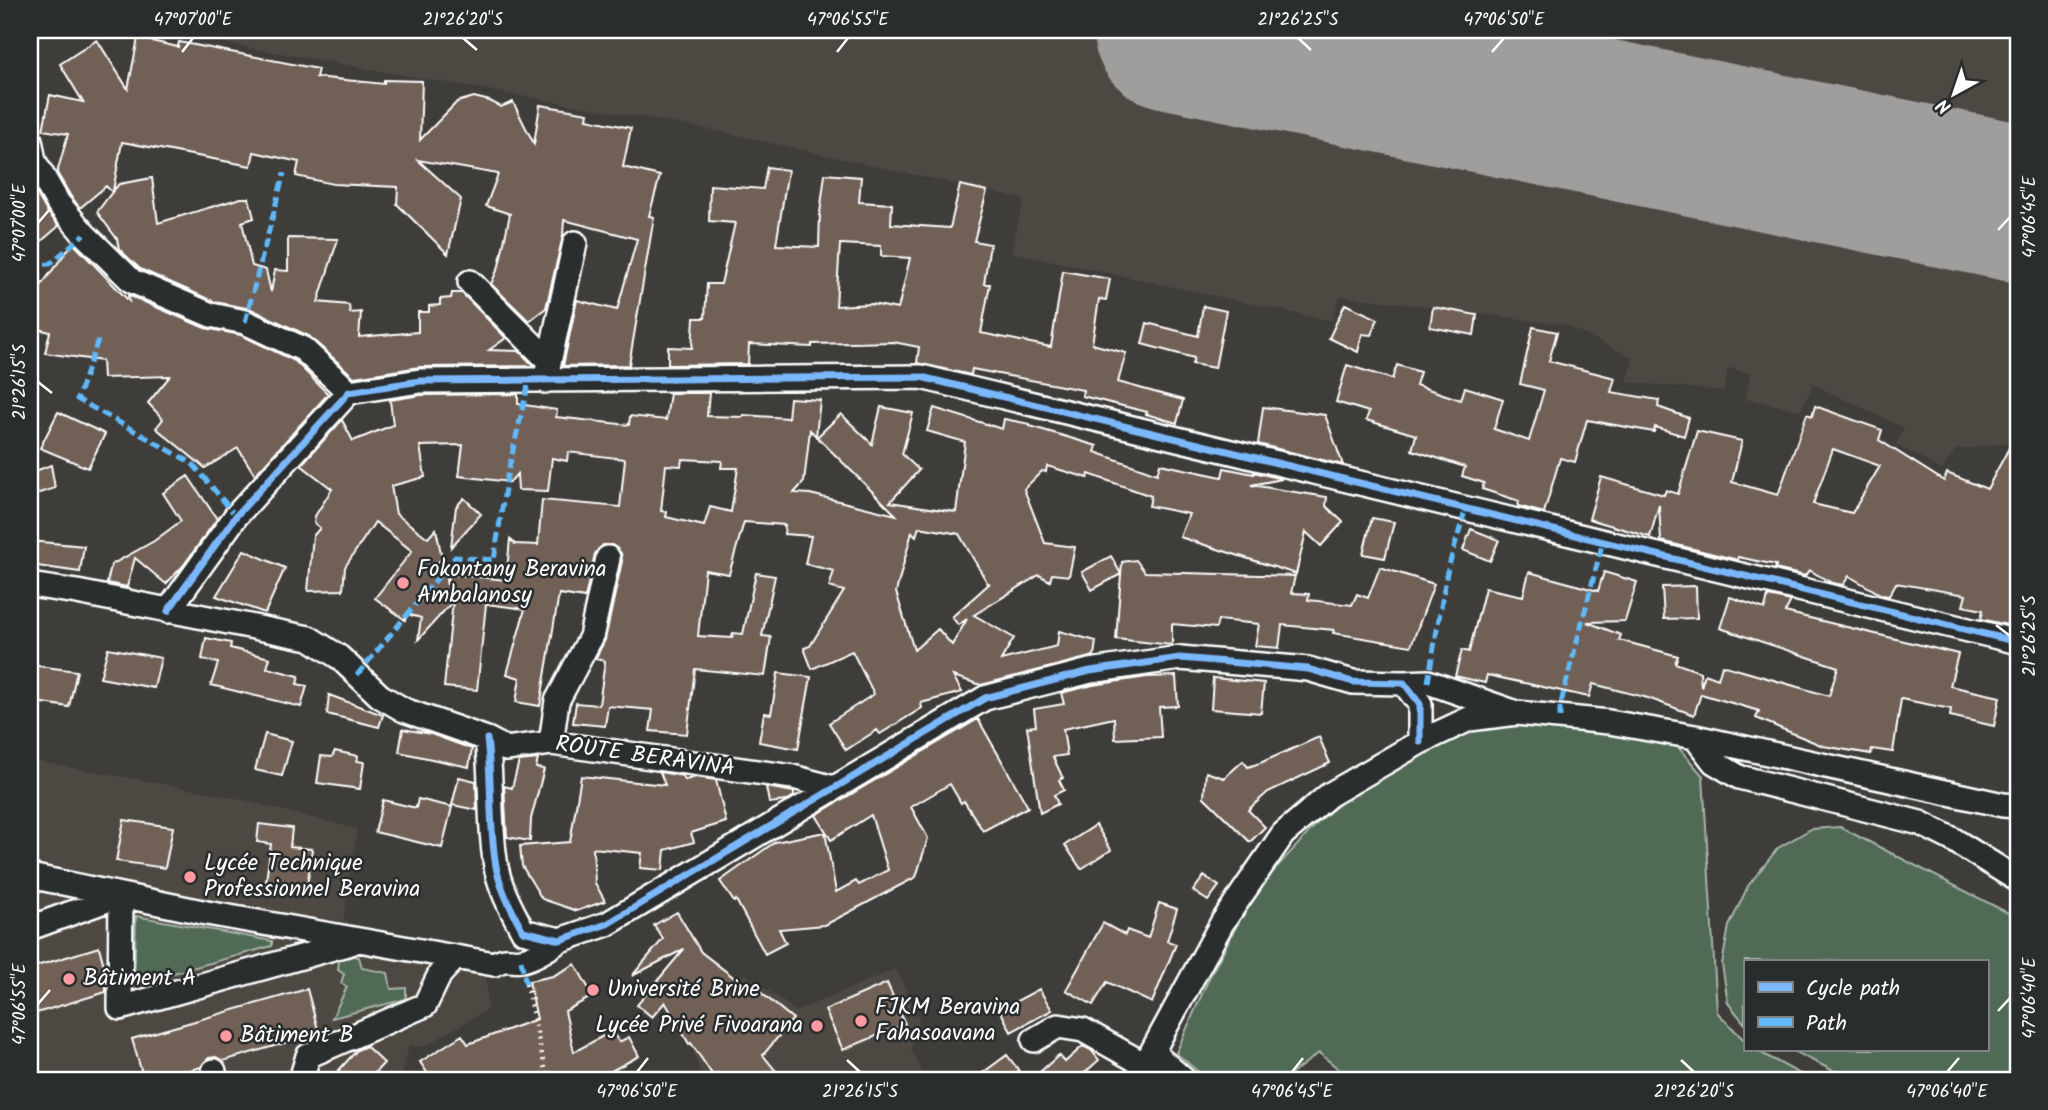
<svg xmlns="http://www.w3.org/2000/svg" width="2048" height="1110" font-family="Kalam,sans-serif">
  <rect width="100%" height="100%" fill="#3f3d3a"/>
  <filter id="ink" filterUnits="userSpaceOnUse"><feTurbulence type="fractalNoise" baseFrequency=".0143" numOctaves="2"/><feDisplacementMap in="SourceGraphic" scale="14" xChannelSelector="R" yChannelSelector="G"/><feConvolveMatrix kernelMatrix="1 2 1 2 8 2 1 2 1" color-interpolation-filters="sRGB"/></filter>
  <g filter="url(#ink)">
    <path fill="#4e4843" d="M150,30H2018V441L1955,450L1942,470L1896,444L1904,428L1813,384L1801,410L1746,399L1751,373L1728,368L1724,391L1627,382L1633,358L1566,325L1433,307L1340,296L1332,321L1011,252L1024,199L708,129Z
      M30,760L217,794L357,829L343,924L486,948L487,1010L423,1047L409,1045L401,1080H30Z
      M896,969L919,1020L911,1050L926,1080H703L692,1049L713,1031L733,985L746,974L796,1011Z"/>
    <path fill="#516a57" stroke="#a8b4ab" stroke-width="2" d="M1541,720L1673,741L1703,776L1717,1012L1745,1041V1049H1754L1811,1080H1352L1319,1053L1283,1080H1208L1176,1053L1209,978L1255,891L1322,818L1392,762L1474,730Z
      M1840,827L2018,918V1080H1852L1789,1049H1987V961H1745V1024L1728,1003L1722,964L1729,926L1748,886L1778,848L1811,829Z
      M136,916L272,941V946L134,984Z
      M340,953L359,957L362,968L388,973L391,989L406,988V999L332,1018L347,987L341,983L344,974L338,970Z"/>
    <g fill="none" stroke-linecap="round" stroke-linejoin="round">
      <path stroke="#9f9e9c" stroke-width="158" d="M1172,30L2018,203"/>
    </g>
    <path fill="#716157" stroke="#fff" stroke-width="2" fill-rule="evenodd" d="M138,38L178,47L179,42L318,69L316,77L384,84V80L422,81L420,140L457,102L474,97L490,101L501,107L513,102L534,144L540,105L588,113L587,119L631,128L623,167L660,176L649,216L654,217L629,365L563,366L577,300L617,310L637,239L564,220L563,236L546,308L529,321L491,284L499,266L510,214L486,206L498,174L418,160L461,199L448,254L397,204L398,187L333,184L296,176L299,162L254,152L251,166L122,142L113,191L119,184L152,178L158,223L241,198H249L254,218L242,222L252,266L266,270L271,292L275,270L288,271V238L338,239L318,302L349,305L350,313L361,312L359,337L418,332V312H429V306L440,305V299L451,298L452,293H462L506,338L489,350L519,351L534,366L420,367L354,377L309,336L251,309L215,302L140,269L119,249L117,239L97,212L112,192L106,186L80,208L70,195L57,173L68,134L43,130L50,95L83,102L60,64L97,40L128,89Z
      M767,167L788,170L776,245L819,247L820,213L825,174L861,177L859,202L892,204L891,224L950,228L960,185L987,191L974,241L990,244L984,284H990L981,333L1051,347L1063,271L1110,279L1106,300L1099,299L1092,344L1126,353L1118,382L1183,400L1177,423L1146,414L1147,412L1082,396L1083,390L972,369L971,375L917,363L919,347L893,342L812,344V347L749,344L748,364L668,365V347L692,348L694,318H705L707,284H721L735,223L709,221L710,185L763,189ZM840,244L881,246V256L910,258L898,309L872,304L836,306Z
      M30,182L46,210L59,226L30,251Z
      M73,243L129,301L128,295L205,328L241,335L295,361L328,394L255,475L238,448L205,468L156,428L163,419L148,403L170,376L103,378L102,361L45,353L50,332L30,327V300Z
      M1345,304L1378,319L1371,335L1362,334L1358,352L1329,338Z
      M1203,306L1226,311L1215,368L1192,364L1194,358L1142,344L1147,323L1198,336Z
      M1433,307L1477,315L1474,335L1430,327Z
      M1533,327L1557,332L1549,361L1615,378L1611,392L1659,400L1658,407L1689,418L1684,436L1655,427L1654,432L1587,420L1575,462L1560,458L1544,513L1518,506L1519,501L1482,489L1484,483L1462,476L1465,467L1412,450L1416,435L1366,420L1369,412L1336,402L1347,365L1392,379L1397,365L1420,372L1416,385L1461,400L1465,387L1503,399L1494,429L1529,441L1544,390L1520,384Z
      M670,393H709L707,416L743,417L744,415L788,418L790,398L820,400L816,436L810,430L804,482L794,493L810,494L896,515L817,437L841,414L872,444L881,407L913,413L902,454L919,470L890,502L956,512L965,442L927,431L934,408L1002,429L1004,419L1030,424V426L1097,446L1095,452L1157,474L1160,464L1222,477L1224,468L1254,474V472L1282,479L1251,485L1327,497L1326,506L1343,522L1321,546L1306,532L1296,574L1180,537L1189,514L1149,506L1151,496L1089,474L1088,478L1047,466L1046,472L1042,471L1024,489L1045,543L1075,547L1069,576L1052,574L1050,581L1039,575L974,615L1014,638L1001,660L1057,646L1059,631L1096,641L1094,656L981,685L953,676L962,692L921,703L922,708L880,734L877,730L846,750L829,723L874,694L852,651L812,669L804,648L810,646L844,591L829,587L834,571L805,564L811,536L784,534L785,525L744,522L729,574L705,570L698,636L732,638L733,633L743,634L756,573L775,576L762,636L771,637L765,676L695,669L687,734L650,731L653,710L608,706L605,726L573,723L576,703L599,705L605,661L595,659L605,640L622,561L621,553L612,545H603L595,554L585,598L559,594L540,706L516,702L520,678L507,674L525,609L486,604L477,690L444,687L453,601L418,640L421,618L407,614L405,620L375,598L412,551L375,522L345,567L343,590L308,591L313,536L320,528L314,523L315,516L332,489L301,465L342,420L353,441L393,425L390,400L421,395L518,394V404L557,410L556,417L629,425L630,416L666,420ZM463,445L459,476L510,482L517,474L518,490L548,491L552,458L567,461L568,452L625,459L620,507L542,500L538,545L515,544L510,539L506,580L448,574L447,585L445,573L430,572L442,558L436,529L428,538L396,514L391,486L425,477L420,446ZM682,459L722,461L721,468H738L731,512L710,507L704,526L666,517L667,512L661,511L666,465L681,466ZM919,527L959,534L988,584L990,583L952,617L958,625L967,619L952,645L938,629L914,650L896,592L912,532L916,536Z
      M1815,406L1882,430L1879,440L1944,481L1947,473L1987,489L2018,431V579L2007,625L1981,619L1983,610L1963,606L1966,595L1896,583L1889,596L1882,595L1849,576L1843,585L1832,583L1809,570L1805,576L1775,569L1776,565L1738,557V560L1661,541L1659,505L1650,537L1589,519L1601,477L1664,495L1666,490L1678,494L1697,431L1742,441L1732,482L1778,495L1807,414L1812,416ZM1833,449L1880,466L1852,513L1813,504Z
      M1263,407L1325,415L1343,465L1258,444Z
      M58,412L105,434L88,468L40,448Z
      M51,465L55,488L30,496V473Z
      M188,476L217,519L183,566L166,584L135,558L127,587L107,583L111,565L154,541L181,521L163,493Z
      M464,498L481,514L451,547L456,507Z
      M1372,518L1394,522L1385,558L1363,554Z
      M1471,529L1499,540L1490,561L1463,550Z
      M30,541L84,546L80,572L30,565Z
      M244,550L285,568L265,613L216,596Z
      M1111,556L1121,574L1092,590L1082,572Z
      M1136,560L1145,572L1295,576L1291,593L1309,594L1308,600L1352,605L1357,594L1368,598L1380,567L1434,584L1411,646L1333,633L1334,630L1282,625L1279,648L1255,646L1259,624L1218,620L1216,628L1172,624V645L1116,639L1122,562Z
      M1529,572L1598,591L1604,572L1637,582L1625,621L1587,622L1621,635L1619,640L1678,656L1675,663L1700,672L1701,687L1705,674L1718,679L1722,665L1829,696L1838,667L1720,628L1730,597L1765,609L1768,596L1791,601L1785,612L1958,654L1950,686L2000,697L1994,726L1950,716L1951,709L1901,699L1893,752L1872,749L1871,754L1823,746L1756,718L1759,711L1701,694L1694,715L1648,698L1593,684L1589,697L1487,675L1485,683L1455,676L1462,650L1469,652L1485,588L1523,596Z
      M1696,586L1697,618L1664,619L1662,587Z
      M206,638L231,643L230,648L270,658L267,668L299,676L297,684L307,686L301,707L211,685L218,663L202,659Z
      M108,648L161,658L154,688L100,678Z
      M30,665L77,671L69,707L30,701Z
      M778,673L811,677L798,749L759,742L764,713L771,714Z
      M1176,676L1178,706L1159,707L1161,737L1115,739L1114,718L1063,729L1067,755L1053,757L1063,778L1059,780L1064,790L1054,795L1058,804L1040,813L1027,727L1036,726L1034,709L1064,704L1061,693L1093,685L1147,677Z
      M1213,678L1264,683L1261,713L1211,709Z
      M329,695L383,715L379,727L327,714Z
      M978,719L1028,807L983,831L964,801L961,803L950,784L911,807L928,838L916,877L825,925L779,929L786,943L765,954L736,900L734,902L720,881L775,842L825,832L836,892L856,881L859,885L888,870L871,815L831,840L816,815Z
      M403,729L431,734L472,749L469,767L399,752Z
      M265,734L292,741L282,776L255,770Z
      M1319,737L1330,763L1268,792L1248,810L1265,827L1250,842L1204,797L1206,772L1224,778L1243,761L1248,767L1260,763Z
      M335,751L358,756L357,761L364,762L360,789L317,783L321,756L332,757Z
      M538,759L536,768L544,769L531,819L530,841L507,837L504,786L512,788L519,761Z
      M660,772L683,776L685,780L696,777L716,780L726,822L691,833L694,842L665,850L663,870L640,868L642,853L593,848L595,883L605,901L577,911L542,899L522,866L520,846L570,842L581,776L665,785Z
      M459,777L476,781L477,810L452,805Z
      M766,787L794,792V796L786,801L769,803Z
      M418,799L452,807L442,848L375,832L383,800L416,808Z
      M124,820L173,827L165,868L116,861Z
      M259,824L292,828L290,847L312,849L306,895L265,889L271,844L257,842Z
      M1096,825L1111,850L1081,869L1065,845Z
      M1204,876L1219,886L1208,901L1193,891Z
      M1159,903L1177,909L1167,941L1176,944L1152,1003L1107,982L1093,1005L1066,990L1103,923L1125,935L1127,930L1148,938Z
      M677,912L701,952L745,986L748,982L793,1019L763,1055L783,1080H716L691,1043L689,1044L665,1002L652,1017L637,1005L684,949L632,976L663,939L654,925Z
      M99,947L106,973V992L30,1015V968Z
      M575,964L593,996L565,1011L574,1052L612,1031L619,1042L629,1037L639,1056L595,1080H432L420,1062L462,1035L468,1044L537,1019L529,981L553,976Z
      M887,983L905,1024L843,1050L825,1010Z
      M307,989L319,1033L223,1061L216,1057L209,1058L201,1067L156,1080H144L132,1039Z
      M1039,989L1052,1010L1011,1032L1000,1010Z
      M366,1046L384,1063L368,1080H330L357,1050Z
      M1083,1046L1091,1050L1099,1060L1079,1078L1080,1080H1031L1059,1055L1065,1062Z
      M1007,1055L1026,1080H973Z"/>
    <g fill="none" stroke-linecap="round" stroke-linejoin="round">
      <defs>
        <path id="minor" d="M30,140L34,161L58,203L84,234L132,281L211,315L245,322L303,349L349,392
          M470,282L549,361
          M545,381L575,243
          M30,585L77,592L309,638L339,657L380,696L404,710L487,739L506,749L551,743L793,777L834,788
          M168,611L236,516L349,392L420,381L921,377L2018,642
          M1404,683L1428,682L1511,711
          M1695,737L1714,762L1739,777L1920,823L1952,839L2018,880
          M487,739C492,779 489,820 495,860C498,885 511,909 523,931L560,940L607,924L985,698L1090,671L1180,658L1308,669L1353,682L1404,683L1420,704V742
          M551,743L557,701L591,637L608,558
          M30,876L207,913L494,964C509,956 508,962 522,960C536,957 549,948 560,940
          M30,928L121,895L120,1008L351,943
          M1034,1040L1058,1026L1083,1030L1147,1066
          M1152,1052L1184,1080
          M213,1080L214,1071
          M301,1080L308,1056L425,1005L440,974L456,957
          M1141,1080L1152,1052L1222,923L1283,834L1329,795L1420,742L1469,719L1517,713L1609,722L1695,737L2003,805L2018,806"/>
      </defs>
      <use href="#minor" stroke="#fff" stroke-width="28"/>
      <path stroke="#fff" stroke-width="4.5" stroke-dasharray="2 5" stroke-linecap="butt" d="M526,984L545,1068L551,1080"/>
      <use href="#minor" stroke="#2a2d2e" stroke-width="23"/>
      <path stroke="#60bafa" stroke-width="5" stroke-dasharray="10 5" stroke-linecap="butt" d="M30,265L50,264L84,234
        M245,322L284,173
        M98,340L77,399L192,463L236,516
        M357,675L455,557L494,560L507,476L529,381
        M1428,682L1447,572L1466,508
        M1560,717V707L1603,541
        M521,960L526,984"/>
      <defs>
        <path id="cycleway" d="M168,611L236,516L349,392L420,381L921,377L2018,642
          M487,739C492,779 489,820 495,860C498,885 511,909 523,931L560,940L607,924L985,698L1090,671L1180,658L1308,669L1353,682L1404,683L1420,704V742"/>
      </defs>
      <use href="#cycleway" stroke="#2a2d2e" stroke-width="11"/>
      <use href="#cycleway" stroke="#7ab7fb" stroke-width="7"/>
    </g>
  </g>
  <path fill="none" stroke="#fff" stroke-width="2.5" d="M463,38L477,50M1298,38L1311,50M182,52L193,38M837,52L848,38M1492,52L1504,38M38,223L50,209M1998,230L2010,217M38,382L52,393M1996,625L2010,636M38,1004L50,990M1998,1011L2010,998M847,1060L860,1072M1681,1060L1694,1072M637,1072L648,1058M1292,1072L1303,1058M1947,1072L1959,1058"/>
  <g fill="#ff9aa2" stroke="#2a2d2e" stroke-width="2.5">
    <circle cx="403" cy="583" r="7"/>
    <circle cx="190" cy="877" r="7"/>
    <circle cx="69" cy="979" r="7"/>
    <circle cx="593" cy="990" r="7"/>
    <circle cx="861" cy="1021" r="7"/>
    <circle cx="817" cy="1026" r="7"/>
    <circle cx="226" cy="1036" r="7"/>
  </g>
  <g text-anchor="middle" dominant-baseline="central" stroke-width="5" stroke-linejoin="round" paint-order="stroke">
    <g font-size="23" fill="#fff" stroke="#2a2d2e" text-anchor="start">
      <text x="417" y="570">Fokontany Beravina<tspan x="417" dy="26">Ambalanosy</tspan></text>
      <text x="204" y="864">Lycée Technique<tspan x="204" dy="26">Professionnel Beravina</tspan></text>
      <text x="83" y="979">Bâtiment A</text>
      <text x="607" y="990">Université Brine</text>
      <text x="875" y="1008">FJKM Beravina<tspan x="875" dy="26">Fahasoavana</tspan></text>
      <text x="803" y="1026" text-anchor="end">Lycée Privé Fivoarana</text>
      <text x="240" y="1036">Bâtiment B</text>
    </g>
    <g font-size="23" fill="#fff" stroke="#2a2d2e">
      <text transform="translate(645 757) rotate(8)">ROUTE BERAVINA</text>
    </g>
  </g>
  <rect width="2048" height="1110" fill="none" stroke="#2a2d2e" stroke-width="77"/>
  <rect x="1744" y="960" width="245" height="91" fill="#2a2d2e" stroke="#7f8182" stroke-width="2"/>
  <rect x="1758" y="982" width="35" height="10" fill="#7ab7fb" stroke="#7f8182" stroke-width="2"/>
  <text x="1806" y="995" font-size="21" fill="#ffffff">Cycle path</text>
  <rect x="1758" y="1017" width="35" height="10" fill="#60bafa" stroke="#7f8182" stroke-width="2"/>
  <text x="1806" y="1030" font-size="21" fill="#ffffff">Path</text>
  <g transform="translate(1954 94) rotate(220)" stroke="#2a2d2e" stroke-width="5" paint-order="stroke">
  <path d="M0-5L12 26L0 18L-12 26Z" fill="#ffffff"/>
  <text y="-10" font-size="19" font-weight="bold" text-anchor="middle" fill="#ffffff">N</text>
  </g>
  <rect x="38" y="38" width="1972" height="1034" fill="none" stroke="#fff" stroke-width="2.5"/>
  <g font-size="18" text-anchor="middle" fill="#fff">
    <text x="193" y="25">47°07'00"E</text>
    <text x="463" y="25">21°26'20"S</text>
    <text x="848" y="25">47°06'55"E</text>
    <text x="1298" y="25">21°26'25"S</text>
    <text x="1504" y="25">47°06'50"E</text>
    <text transform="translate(2029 217) rotate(-90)" y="6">47°06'45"E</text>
    <text transform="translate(19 223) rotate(-90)" y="6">47°07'00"E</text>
    <text transform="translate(19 382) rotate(-90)" y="6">21°26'15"S</text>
    <text transform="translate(2029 636) rotate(-90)" y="6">21°26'25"S</text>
    <text transform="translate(2029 998) rotate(-90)" y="6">47°06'40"E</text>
    <text transform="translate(19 1004) rotate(-90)" y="6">47°06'55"E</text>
    <text x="637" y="1097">47°06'50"E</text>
    <text x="860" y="1097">21°26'15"S</text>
    <text x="1292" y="1097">47°06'45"E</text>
    <text x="1694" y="1097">21°26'20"S</text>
    <text x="1947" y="1097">47°06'40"E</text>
  </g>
</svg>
